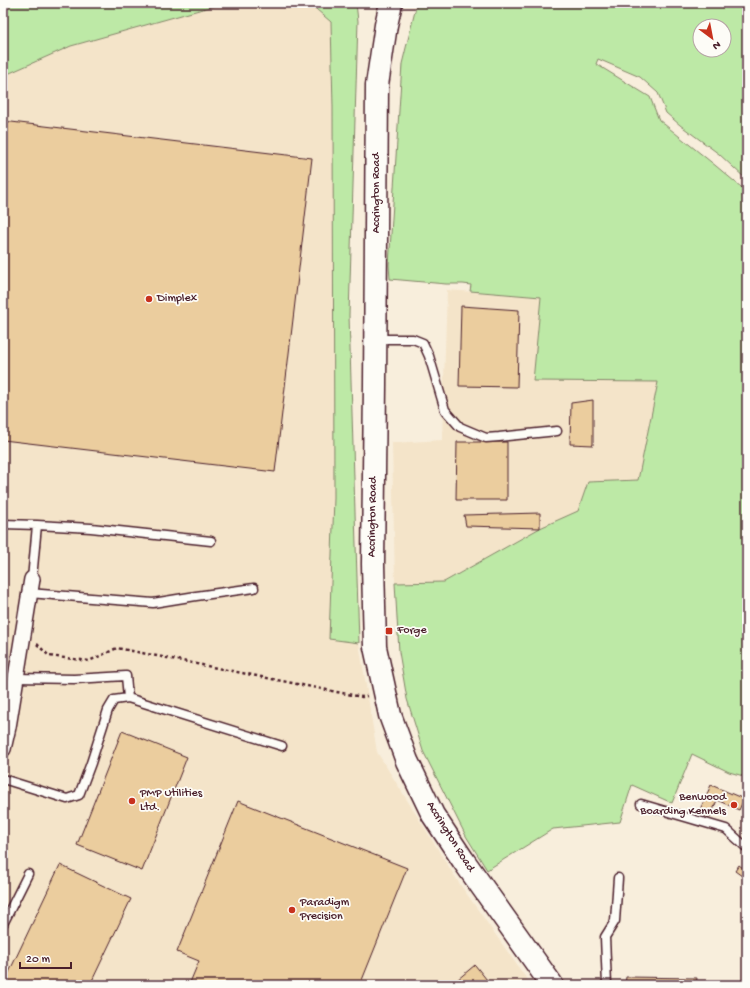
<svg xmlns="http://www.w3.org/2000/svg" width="750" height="988" font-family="'Gochi Hand',sans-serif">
  <rect width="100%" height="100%" fill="#f8eedc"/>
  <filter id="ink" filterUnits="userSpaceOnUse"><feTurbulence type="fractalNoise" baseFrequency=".025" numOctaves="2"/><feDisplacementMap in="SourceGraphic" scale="8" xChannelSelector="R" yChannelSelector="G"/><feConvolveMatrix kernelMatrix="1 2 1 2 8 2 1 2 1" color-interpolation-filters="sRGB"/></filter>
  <g filter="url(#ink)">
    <path fill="#f4e4c9" d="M224,3H309L331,22L333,107L334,498L329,639L359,643L377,752L459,883L531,985H3V76L71,46Z
      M447,290L541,297L533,381L658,382L638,480L588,482L578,511L540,528L444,582L395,583L392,443L442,440Z"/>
    <path fill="#bde9a6" stroke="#848468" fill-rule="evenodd" d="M3,3H224L71,46L3,76Z
      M309,3H356L358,21L349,315L359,643L329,639L334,498L333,107L331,22Z
      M417,3H747V180L719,154L680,125L666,113L658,93L640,77L598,59L596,64L650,97L659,120L716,166L747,192V777L729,772L692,754L672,803L632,785L620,822L553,829L487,870L466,836L423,751L407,699L399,652L395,583L444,582L540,528L578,511L588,482L638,480L658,382L533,381L541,297L470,291L471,285L463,284H446L390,279L389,265L402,64ZM700,26H724V50H700Z"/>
    <path fill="#ebcd9e" stroke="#4a1f2b" d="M3,121L312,158L275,472L3,440Z
      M461,306L519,310L517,387L459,386Z
      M593,400V445L570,444L571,403Z
      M457,442H507V500H456Z
      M540,513V528L466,526L464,515Z
      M122,731L187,757L142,871L77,845Z
      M711,785L744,799L739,810L717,800L710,818L698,814Z
      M238,801L407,868L360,985H189L199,961L177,952Z
      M60,865L131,899L90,985H3Z
      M739,865L747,871V876L746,879L735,871Z
      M475,965L491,985H451Z
      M626,977L697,978L696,985H625Z"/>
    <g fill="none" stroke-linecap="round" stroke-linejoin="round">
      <defs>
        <path id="lane" d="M376,339H413L423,343L429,356L445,410L460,427L486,438L499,437L557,431
          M3,524L37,525L32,579
          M37,525L91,528L211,541
          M29,593L153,603L196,596L254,588
          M16,678L74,679L126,676L128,698
          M3,688L14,691
          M3,779L67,799L79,795L91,763L108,710L114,700L128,698L282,746
          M641,804L726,829L747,848
          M3,924L28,874
          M607,985L605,937L615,921L618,878"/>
        <path id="street" d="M3,749L8,727L32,579"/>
        <path id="primary" d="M391,3L386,25L377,85L375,385L373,564L375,647L390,715L407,761L433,815L463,860L552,985"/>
      </defs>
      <use href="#lane" stroke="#4a1f2b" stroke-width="11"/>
      <use href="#street" stroke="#4a1f2b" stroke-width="18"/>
      <use href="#primary" stroke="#4a1f2b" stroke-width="25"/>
      <path stroke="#4a1f2b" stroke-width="2.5" stroke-dasharray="3 3" stroke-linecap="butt" d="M3,628L9,629
        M37,644L49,656L89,661L117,648L362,697L367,696"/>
      <use href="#lane" stroke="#fdfcf7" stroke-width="8"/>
      <use href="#street" stroke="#fdfcf7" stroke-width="15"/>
      <use href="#primary" stroke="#fdfcf7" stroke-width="22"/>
    </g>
  </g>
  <g fill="#c8321e" stroke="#fdfcf7" stroke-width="1.5">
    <circle cx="149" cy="299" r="4"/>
    <rect x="385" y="627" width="8" height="8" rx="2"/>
    <circle cx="132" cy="801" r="4"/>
    <circle cx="734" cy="805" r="4"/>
    <circle cx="292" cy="910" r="4"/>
  </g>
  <g text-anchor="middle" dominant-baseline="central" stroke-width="3.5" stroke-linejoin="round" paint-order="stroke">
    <g font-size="12" fill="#4a1f2b" stroke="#fdfcf7">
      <text transform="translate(377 193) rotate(-90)">Accrington Road</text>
      <text transform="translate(373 517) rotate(-89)">Accrington Road</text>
      <text transform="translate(450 837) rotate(58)">Accrington Road</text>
    </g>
    <g font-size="12" fill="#4a1f2b" stroke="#fdfcf7" text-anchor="start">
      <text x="157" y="299">Dimplex</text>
      <text x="397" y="631">Forge</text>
      <text x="140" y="794">PMP Utilities<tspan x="140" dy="14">Ltd.</tspan></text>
      <text x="726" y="798" text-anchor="end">Benwood<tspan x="726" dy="14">Boarding Kennels</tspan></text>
      <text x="300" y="903">Paradigm<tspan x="300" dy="14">Precision</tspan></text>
    </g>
  </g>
  <rect width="750" height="988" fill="none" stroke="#fdfcf7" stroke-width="16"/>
  <rect x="8" y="8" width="734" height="972" fill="none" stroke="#4a1f2b" stroke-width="1.5" filter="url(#ink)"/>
  <g transform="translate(712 38) rotate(148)"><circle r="19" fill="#fdfcf7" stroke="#b5a4a5"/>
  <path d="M0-3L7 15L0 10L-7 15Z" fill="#c8321e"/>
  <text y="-6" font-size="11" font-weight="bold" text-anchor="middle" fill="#4a1f2b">N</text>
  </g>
  <path d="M20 962v6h51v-6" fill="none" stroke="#4a1f2b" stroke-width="2"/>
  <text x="26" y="962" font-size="12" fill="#4a1f2b" stroke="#fdfcf7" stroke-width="3" paint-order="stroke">20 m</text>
</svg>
